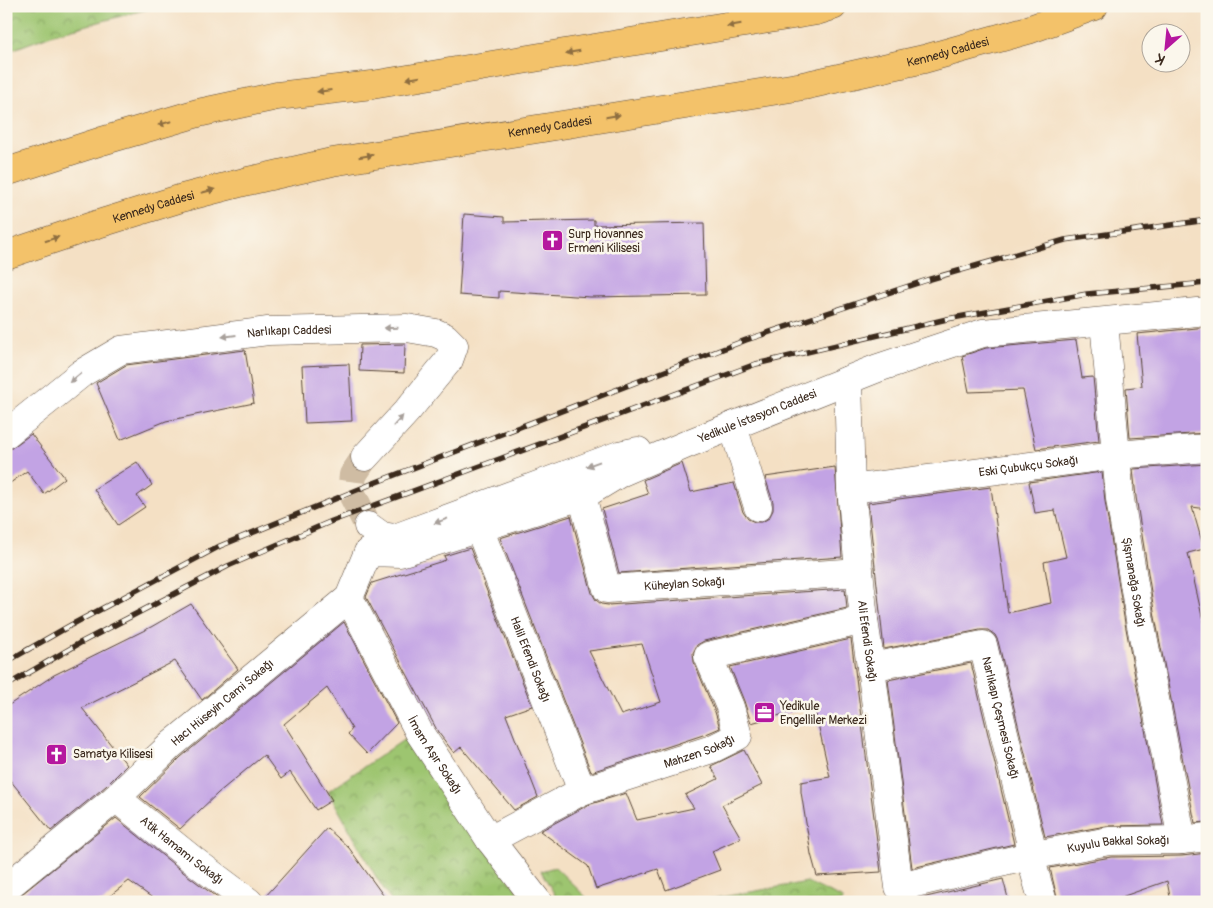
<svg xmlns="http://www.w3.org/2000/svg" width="1213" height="908" font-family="Pangolin,sans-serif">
  <defs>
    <pattern id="park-crowns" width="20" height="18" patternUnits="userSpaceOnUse" patternTransform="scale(1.25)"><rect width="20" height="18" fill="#9dc570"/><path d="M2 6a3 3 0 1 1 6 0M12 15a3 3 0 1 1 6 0" fill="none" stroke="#81a05b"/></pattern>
  </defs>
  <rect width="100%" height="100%" fill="#fbf7ec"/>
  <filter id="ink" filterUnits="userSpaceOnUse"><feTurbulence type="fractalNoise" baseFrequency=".02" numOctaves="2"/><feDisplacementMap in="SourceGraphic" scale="10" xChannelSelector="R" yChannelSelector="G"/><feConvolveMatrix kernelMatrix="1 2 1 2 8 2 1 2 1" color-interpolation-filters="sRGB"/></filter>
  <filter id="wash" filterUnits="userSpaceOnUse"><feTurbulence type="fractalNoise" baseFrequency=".0096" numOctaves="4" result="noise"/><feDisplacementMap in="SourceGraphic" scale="20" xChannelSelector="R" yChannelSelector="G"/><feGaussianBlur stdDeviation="1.12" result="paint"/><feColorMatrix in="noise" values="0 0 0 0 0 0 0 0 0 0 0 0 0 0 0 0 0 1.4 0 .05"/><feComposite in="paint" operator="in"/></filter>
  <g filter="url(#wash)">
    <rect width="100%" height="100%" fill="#f4e0c4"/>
    <path fill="url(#park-crowns)" stroke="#6c7847" d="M6,6H159L54,34L6,52Z
      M405,739L526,902H392L376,877L328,791Z
      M555,867L591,902H559L541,871Z
      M807,882L843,899L842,902H694Z"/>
    <g id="blocks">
      <path fill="#c2a3e4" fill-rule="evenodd" d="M464,214L504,217V222L594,220V225L704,223L706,295L590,297L499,291V298L459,295Z
        M1207,327V433L1130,438L1126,388L1142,386L1137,334Z
        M1076,340L1082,378L1093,377L1099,441L1036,449L1023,390L969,392L962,356L986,348Z
        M405,344L404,373L359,371L360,345Z
        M245,350L254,403L166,421L120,440L96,383L126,365Z
        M349,364L352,421L305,423L302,366Z
        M31,434L65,478L44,494L27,471L6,486V452Z
        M137,462L152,485L137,496L145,507L118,525L94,489Z
        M682,463L691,492L734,483L743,512L748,519L755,522H762L769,518L773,510V502L765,477L835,467L842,557L619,573L602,509L648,494L643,480Z
        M1207,464V509L1192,507L1204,549L1188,553L1207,639V822L1195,823L1155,617L1136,497L1133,469Z
        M1102,472L1105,501L1125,623L1163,825L1106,826L1045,837L998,641L995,635L988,630H980L884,649L868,503L991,487L1008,613L1051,603L1044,562L1066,557L1055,510L1035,513L1029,482Z
        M571,516L592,593L596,600L601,604L608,605L845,589L847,608L704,641L697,645L693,653L694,662L715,712L720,728L706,734L591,772L500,538ZM642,644L661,702L621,715L589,651Z
        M470,548L532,706L506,715L538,797L514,810L461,747L454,753L438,732L366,597L372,583L446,560L444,556Z
        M191,604L238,669L202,700L175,661L82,708L127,765L106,786L51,831L6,775V707L54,675L151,627Z
        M344,622L397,723L367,754L348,734L352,729L327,688L284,724L332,800L316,810L290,772L281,779L264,755L218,793L180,829L140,797L181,757Z
        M851,639L881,872L817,876L811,854L801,792V782L830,777L814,706L751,723L744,701L730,667Z
        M971,663L1014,844L912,868L888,680Z
        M744,750L762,785L722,805L741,838L712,851L720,870L666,890L658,869L596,889L588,866L540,831L588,805L626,793L637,820L694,808L685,795L718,779L711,766Z
        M116,818L183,872L223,902H158L129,881L102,902H12Z
        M327,828L349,848L388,902H264V898Z
        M1207,853V902H1171L1167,881L1107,902H1058L1050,868L1111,857L1182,856Z
        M1003,879L1009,902H905Z"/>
    </g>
  </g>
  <g filter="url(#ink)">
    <use href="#blocks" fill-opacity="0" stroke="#574537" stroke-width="1"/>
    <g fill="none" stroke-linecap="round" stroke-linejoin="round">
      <path stroke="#cfbca3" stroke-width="28" stroke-dasharray="28 14" stroke-linecap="butt" d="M365,457L353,475L351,492L368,526"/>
      <defs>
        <g id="street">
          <path id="s1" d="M1104,322L1120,499L1140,620L1182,840"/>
          <path id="s2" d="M848,380L851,489L864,620L871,667L899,887L1030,856L1109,841L1182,840L1207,837"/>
          <path d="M733,426L758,507"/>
          <path id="s3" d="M6,434L82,373L121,350L268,331L407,328L436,333L445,337L454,346L449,360L407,411L365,457"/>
          <path id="s4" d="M851,489L1115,455L1207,448"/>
          <path id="s5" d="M582,496L607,589L859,572"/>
          <path d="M368,526L382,536L395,538L619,455L638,451"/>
          <path id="s6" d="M479,528L582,791"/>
          <path id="s7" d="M349,598L419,732L490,840L538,902"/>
          <path id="s8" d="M871,667L983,645L1030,841V856L1043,902"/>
          <path id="s9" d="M116,798L193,860L249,902"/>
          <path id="s10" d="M490,840L582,791L712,749L738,736L730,707L708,656L864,620"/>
          <path id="s11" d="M6,888L116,798L171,745L349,598L368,552L400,553L582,496L620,473L692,442L878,368L983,333L1207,311"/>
        </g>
        <g id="highway">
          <path d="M6,172L102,141L198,113L277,96L372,85L817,11L833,6"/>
          <path id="s12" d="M6,255L98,224L182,198L248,181L332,162L803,86L924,59L1028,30L1094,6"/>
        </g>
      </defs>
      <use href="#street" stroke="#574537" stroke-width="29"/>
      <use href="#highway" stroke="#574537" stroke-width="29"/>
      <use href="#street" stroke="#fff" stroke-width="28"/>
      <use href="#highway" stroke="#f3c26a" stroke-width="28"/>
      <defs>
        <path id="rail" d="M6,662L71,625L220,546L374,483L746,340L927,280L1065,240L1207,220
          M6,686L80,643L228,566L332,521L756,364L947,319L1087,294L1207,283"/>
      </defs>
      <use href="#rail" stroke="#3b2a1e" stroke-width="5.5"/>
      <use href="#rail" stroke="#fbf7ec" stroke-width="4" stroke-dasharray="11" stroke-linecap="butt"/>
    </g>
    <defs><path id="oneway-solid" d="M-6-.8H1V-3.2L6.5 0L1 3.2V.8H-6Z" transform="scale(1.25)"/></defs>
    <g fill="#8e6e40">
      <use href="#oneway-solid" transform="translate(734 25) rotate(170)"/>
      <use href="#oneway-solid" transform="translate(573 52) rotate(170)"/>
      <use href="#oneway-solid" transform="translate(413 78) rotate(170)"/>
      <use href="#oneway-solid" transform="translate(324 91) rotate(173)"/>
      <use href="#oneway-solid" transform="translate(613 116) rotate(-9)"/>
      <use href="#oneway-solid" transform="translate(165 123) rotate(164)"/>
      <use href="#oneway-solid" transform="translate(366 156) rotate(-9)"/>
      <use href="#oneway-solid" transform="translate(208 191) rotate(-15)"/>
      <use href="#oneway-solid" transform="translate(52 239) rotate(-18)"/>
    </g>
    <g fill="#a79f9a">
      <use href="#oneway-solid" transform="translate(391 328) rotate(179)"/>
      <use href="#oneway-solid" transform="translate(229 336) rotate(173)"/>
      <use href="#oneway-solid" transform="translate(75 378) rotate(141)"/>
      <use href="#oneway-solid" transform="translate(398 421) rotate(-48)"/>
      <use href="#oneway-solid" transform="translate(593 464) rotate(160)"/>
      <use href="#oneway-solid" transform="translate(441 521) rotate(160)"/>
    </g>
  </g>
  <defs>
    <symbol id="church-square" viewBox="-11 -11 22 22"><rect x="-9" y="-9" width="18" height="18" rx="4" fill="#b5179e" stroke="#fbf7ec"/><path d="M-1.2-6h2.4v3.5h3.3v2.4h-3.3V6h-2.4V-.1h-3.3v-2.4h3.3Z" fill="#fff"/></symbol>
    <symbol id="office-square" viewBox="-11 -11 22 22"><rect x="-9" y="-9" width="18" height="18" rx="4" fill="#b5179e" stroke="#fbf7ec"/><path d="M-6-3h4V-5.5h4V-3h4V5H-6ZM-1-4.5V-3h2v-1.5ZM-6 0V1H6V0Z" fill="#fff"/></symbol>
  </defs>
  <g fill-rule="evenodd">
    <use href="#church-square" x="540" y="228" width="25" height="25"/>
    <use href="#office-square" x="752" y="700" width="25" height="25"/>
    <use href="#church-square" x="44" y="742" width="25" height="25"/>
  </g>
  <g text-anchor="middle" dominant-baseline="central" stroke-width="5" stroke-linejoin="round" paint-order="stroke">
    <g font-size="12" fill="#3b2a1e" stroke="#fbf7ec">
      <text stroke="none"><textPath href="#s12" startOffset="965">Kennedy Caddesi</textPath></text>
      <text stroke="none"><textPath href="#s12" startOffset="560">Kennedy Caddesi</textPath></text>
      <text stroke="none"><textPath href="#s12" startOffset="155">Kennedy Caddesi</textPath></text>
      <text stroke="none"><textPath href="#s3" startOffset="312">Narlıkapı Caddesi</textPath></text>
      <text stroke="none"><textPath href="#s11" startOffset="915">Yedikule İstasyon Caddesi</textPath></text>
      <text stroke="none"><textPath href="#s4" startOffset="179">Eski Çubukçu Sokağı</textPath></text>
      <text stroke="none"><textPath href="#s1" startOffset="262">Şişmanağa Sokağı</textPath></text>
      <text stroke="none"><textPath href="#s5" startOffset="174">Küheylan Sokağı</textPath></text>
      <text stroke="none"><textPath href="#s2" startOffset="262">Ali Efendi Sokağı</textPath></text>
      <text stroke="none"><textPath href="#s6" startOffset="141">Halil Efendi Sokağı</textPath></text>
      <text stroke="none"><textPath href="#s11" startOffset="285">Hacı Hüseyin Cami Sokağı</textPath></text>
      <text stroke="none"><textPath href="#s8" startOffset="189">Narlıkapı Çeşmesi Sokağı</textPath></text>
      <text stroke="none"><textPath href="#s10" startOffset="228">Mahzen Sokağı</textPath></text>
      <text stroke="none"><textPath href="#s7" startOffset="179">İmam Aşır Sokağı</textPath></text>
      <text stroke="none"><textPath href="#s2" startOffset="734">Kuyulu Bakkal Sokağı</textPath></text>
      <text stroke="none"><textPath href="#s9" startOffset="84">Atik Hamamı Sokağı</textPath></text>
    </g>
    <g font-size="12" fill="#3b2a1e" stroke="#fbf7ec" text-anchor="start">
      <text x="568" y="234">Surp Hovannes<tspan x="568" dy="14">Ermeni Kilisesi</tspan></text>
      <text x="780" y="706">Yedikule<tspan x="780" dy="14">Engelliler Merkezi</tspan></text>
      <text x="73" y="754">Samatya Kilisesi</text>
    </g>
  </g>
  <rect width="1213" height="908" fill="none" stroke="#fbf7ec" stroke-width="25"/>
  <g transform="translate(1166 48) rotate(207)"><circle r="24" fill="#fbf7ec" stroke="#aea59a"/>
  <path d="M0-4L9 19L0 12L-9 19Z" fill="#b5179e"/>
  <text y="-8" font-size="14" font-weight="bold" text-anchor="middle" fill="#3b2a1e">K</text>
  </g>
</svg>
